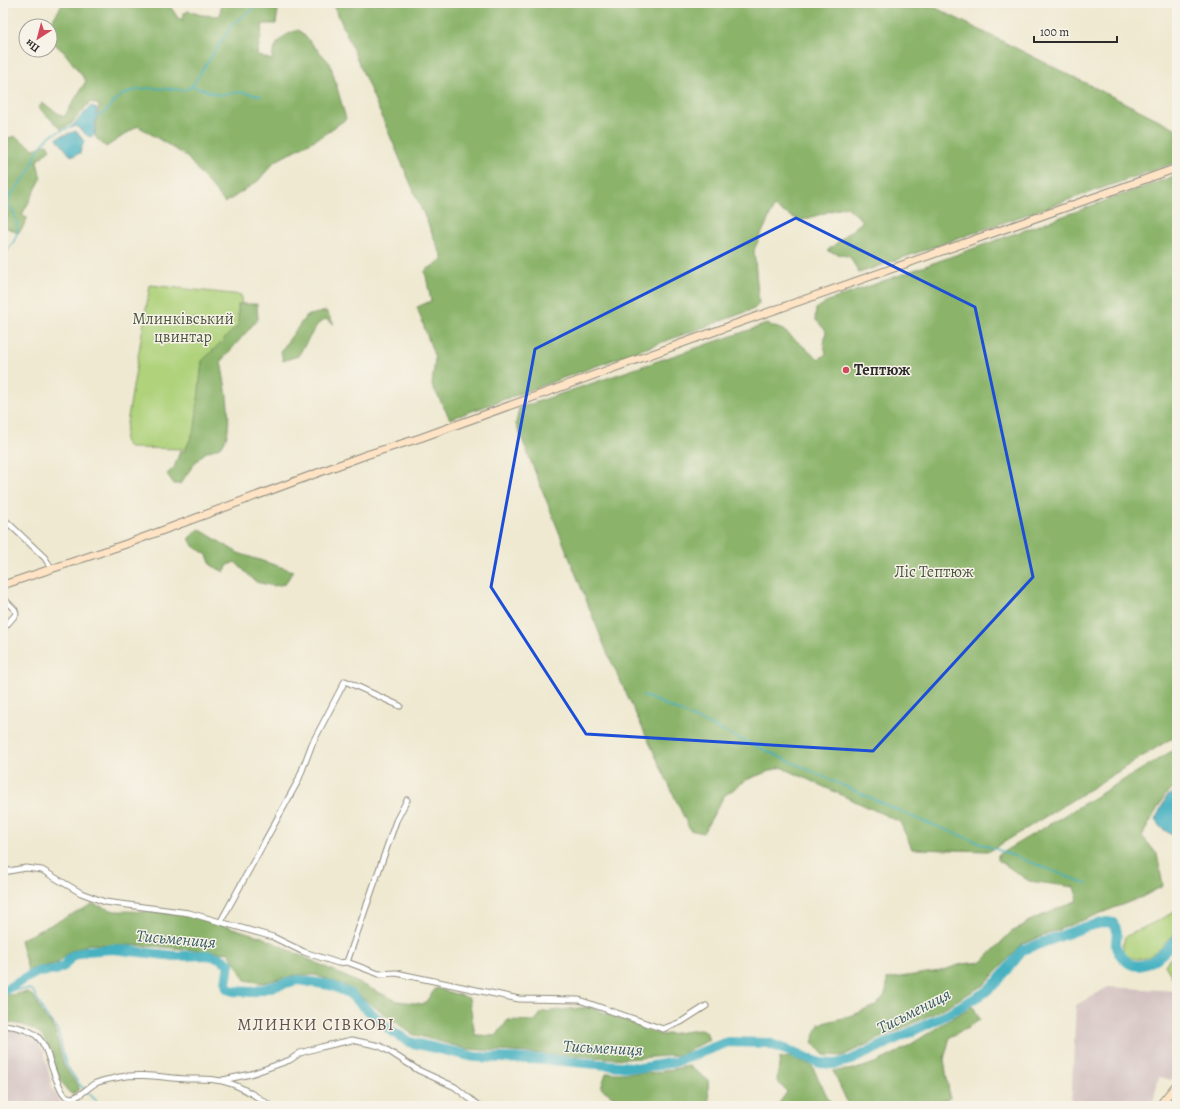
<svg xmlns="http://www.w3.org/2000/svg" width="1180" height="1109" font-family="Alegreya,serif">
  <rect width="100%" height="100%" fill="#f7f3e8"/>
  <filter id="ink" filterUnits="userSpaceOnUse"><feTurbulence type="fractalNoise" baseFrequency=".025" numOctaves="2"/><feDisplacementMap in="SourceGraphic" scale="8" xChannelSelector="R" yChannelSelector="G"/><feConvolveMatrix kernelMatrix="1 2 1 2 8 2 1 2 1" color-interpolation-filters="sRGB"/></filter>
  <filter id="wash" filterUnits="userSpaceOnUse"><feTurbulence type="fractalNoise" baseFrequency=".012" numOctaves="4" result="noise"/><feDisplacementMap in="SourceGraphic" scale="16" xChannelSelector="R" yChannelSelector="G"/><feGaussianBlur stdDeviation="0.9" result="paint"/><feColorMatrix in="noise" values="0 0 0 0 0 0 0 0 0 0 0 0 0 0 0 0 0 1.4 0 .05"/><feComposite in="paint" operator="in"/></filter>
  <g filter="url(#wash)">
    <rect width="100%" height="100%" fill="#efe9d1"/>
    <path fill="#d1bfbf" d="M1108,987L1177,991V1073L1171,1080L1159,1077L1154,1099L1149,1106H1071L1076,1005Z
      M3,1029L21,1031L36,1040L44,1052L52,1087L61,1103L78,1101L82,1106H3Z"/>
    <path fill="#afd27a" stroke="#6d7e52" d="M150,285L241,295L243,324L203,362L198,432L188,449L130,448L124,441Z
      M1177,911C1177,916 1178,924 1177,929C1176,933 1172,936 1169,939C1157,954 1140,967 1123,953V944L1125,937Z
      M1177,949V980H1174L1165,965Z"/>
    <path fill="#8bb46a" stroke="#5b704a" d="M63,3H168L178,18L183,20L184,13L189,11L201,15L220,16L221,3H279L276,24H263L257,55L272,60C274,42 282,35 299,30L330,63L346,119L322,136L274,162L258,181L225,203L186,156L138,126L106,147L95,137L99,105L90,102L71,124L61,129L39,108L42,103L64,117L86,81L64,52L50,40L49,26Z
      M333,3H926L1177,129V162L859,273L850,257L827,251L863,221L846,206L800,221L774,207L754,250L759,304L754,309L450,419L432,385L435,358L417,307L431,301L425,271L443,259Z
      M3,134L9,138L14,136L34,149L47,144L50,149L37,161L41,179L22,215L27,218L22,229L18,233L3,226L7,214L3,212Z
      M1177,175V735L990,851L912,849L900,822L781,767L748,779L724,796L703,833L690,830L606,650L516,424L519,408L767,324L783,330L819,359L826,354L824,344L826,331L815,319L816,309L828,301Z
      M238,304H257L258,319L221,361C224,380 236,431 222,445C218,449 210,450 205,453C197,458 186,476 180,484H174L167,474L174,468L180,451H185L195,428L202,361L238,325Z
      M326,311L334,324L325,319L317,325L298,356L283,361L281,351L306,316Z
      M199,529L238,553L293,571L285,584L273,586L256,582L235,562L228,565L224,572L211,565L207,555L193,546L189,538Z
      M1177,748V786L1165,795L1142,836L1157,854L1163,886L1142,897L1022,944L985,984L939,1011L842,1056L824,1055L812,1042L819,1024C835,1020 875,1011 883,998C887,992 887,986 887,979L940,971L962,964L982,962L1011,932L1024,926L1027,922L1078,900L1074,887L1029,881L998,860V855Z
      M93,904L115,911L179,912L210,921L262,937L397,1001L424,1004L436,988L469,998L475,1035L496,1036L508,1020L535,1021L542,1012L589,1007L661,1035L698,1030L706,1031L709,1040L679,1055L625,1059L467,1049L412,1034L346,986L315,975H297L262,983L245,980L229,953L153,946L89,944L69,952L58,963L28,970L20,940Z
      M27,992L34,997L45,1018L51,1023L55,1031L64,1066L80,1089L73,1094L70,1093C66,1090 64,1085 61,1081C56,1072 54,1063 51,1054C42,1027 28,1025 3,1022V996Z
      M973,1006L980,1020L950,1037L944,1059L950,1098L929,1106H849L833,1071C842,1070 854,1070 863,1067C903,1055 936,1025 973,1006Z
      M791,1057L812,1066L832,1106H777L787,1092L777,1081L780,1058Z
      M689,1066L708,1080L709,1106H626L601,1088L606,1073H653Z"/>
    <path fill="#44b1c1" stroke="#386e76" d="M91,106L97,109L94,135L92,137L88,136L76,126L71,127Z
      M76,131L84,141L80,153L74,156L70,155L57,139L58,137Z
      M1177,791V838L1161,828L1155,820L1167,796Z"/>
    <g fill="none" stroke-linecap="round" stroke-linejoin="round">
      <path stroke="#44b1c1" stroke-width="1.5" d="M192,86L219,95L241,92L261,96
        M95,117C112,111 108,104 121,96C140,84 163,89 185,90L192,86L232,25L253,9L257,3
        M3,256C16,241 21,233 14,213C12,209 9,207 8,202L11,195L29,172L39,148L51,135L73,126
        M643,695L915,818L1087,884
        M3,991L29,989L33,991L46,1016L57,1028L66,1065L79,1084L102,1106"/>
      <path stroke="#44b1c1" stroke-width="10" d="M3,991L37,972L56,970L64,966L72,956L86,951L113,949L175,956L207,955L220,958L229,964L226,983L227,988L233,991L252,992L298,980L330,985L349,993L389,1029L409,1042L475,1057L552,1060L642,1068L675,1062L728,1042L768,1043L820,1063L835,1064L851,1060L940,1018L984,993L997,982L1023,950L1085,927L1106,922L1113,923C1120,932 1115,937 1116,947C1117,952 1121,956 1125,960C1142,977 1166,951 1177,939"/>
    </g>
  </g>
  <g filter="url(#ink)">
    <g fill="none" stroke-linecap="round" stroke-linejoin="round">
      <defs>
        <path id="street" d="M3,518L45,558L51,568
          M3,598L15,610L16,614L3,629
          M3,872L26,868L42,870L81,893L105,902L189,913L273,937L304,952L338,963L347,962L379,974L396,973L519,999L579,1000L663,1029L681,1022L706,1006
          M221,921L298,781L312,744L345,681L400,706
          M347,962L396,821L407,800
          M3,1025C52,1030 42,1050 59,1085C61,1089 63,1096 68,1097C76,1101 87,1088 94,1084C101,1080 112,1079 120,1077C143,1073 164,1078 187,1079C202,1079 216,1078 232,1084C246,1089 259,1098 271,1106
          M223,1080L251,1074L290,1060L300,1053L321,1047L352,1040L380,1046L387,1050L418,1070L455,1087L479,1106"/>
        <path id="secondary" d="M3,585L126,544L366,455L420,438L738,323L1177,168
          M1159,1106L1177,1084"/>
      </defs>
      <use href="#street" stroke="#8d8a7e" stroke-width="7"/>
      <use href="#secondary" stroke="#8d8a7e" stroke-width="9"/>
      <use href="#street" stroke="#fff" stroke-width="5"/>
      <use href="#secondary" stroke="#fee4c5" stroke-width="7"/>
    </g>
  </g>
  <path fill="none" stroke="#1d4ed8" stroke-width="3" stroke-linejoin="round" d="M796,218L975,307L1033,577L873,751L586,734L491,587L535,349Z"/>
  <circle fill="#d1495b" stroke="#f7f3e8" stroke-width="1.5" cx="846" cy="370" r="4"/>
  <g text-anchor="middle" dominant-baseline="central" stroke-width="3" stroke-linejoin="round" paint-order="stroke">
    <g font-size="16" fill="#4c553f" stroke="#f7f3e8">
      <text x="183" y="319">Млинківський<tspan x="183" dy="18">цвинтар</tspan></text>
      <text x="934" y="572">Ліс Тептюж</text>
    </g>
    <g font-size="16" font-weight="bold" fill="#2b2b2b" stroke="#f7f3e8" text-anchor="start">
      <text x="854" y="370">Тептюж</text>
    </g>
    <g font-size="17" font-style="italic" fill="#345a60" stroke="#f7f3e8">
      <text transform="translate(176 939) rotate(5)">Тисьмениця</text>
      <text transform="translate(914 1011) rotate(-27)">Тисьмениця</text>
      <text transform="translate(603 1048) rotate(3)">Тисьмениця</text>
    </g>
    <g font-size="17" letter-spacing="1" fill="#63534c" stroke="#f7f3e8">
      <text x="316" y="1024">МЛИНКИ СІВКОВІ</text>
    </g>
  </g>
  <rect width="1180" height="1109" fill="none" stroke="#f7f3e8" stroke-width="16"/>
  <g transform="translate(38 38) rotate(216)"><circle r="19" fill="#f7f3e8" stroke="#a5a39c"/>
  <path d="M0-3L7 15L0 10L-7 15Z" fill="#d1495b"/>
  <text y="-6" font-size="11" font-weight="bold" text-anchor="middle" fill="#2b2b2b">Пн</text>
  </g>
  <path d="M1034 36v6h83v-6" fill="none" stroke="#2b2b2b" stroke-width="2"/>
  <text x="1040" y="36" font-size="12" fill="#2b2b2b" stroke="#f7f3e8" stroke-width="3" paint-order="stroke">100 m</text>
</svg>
